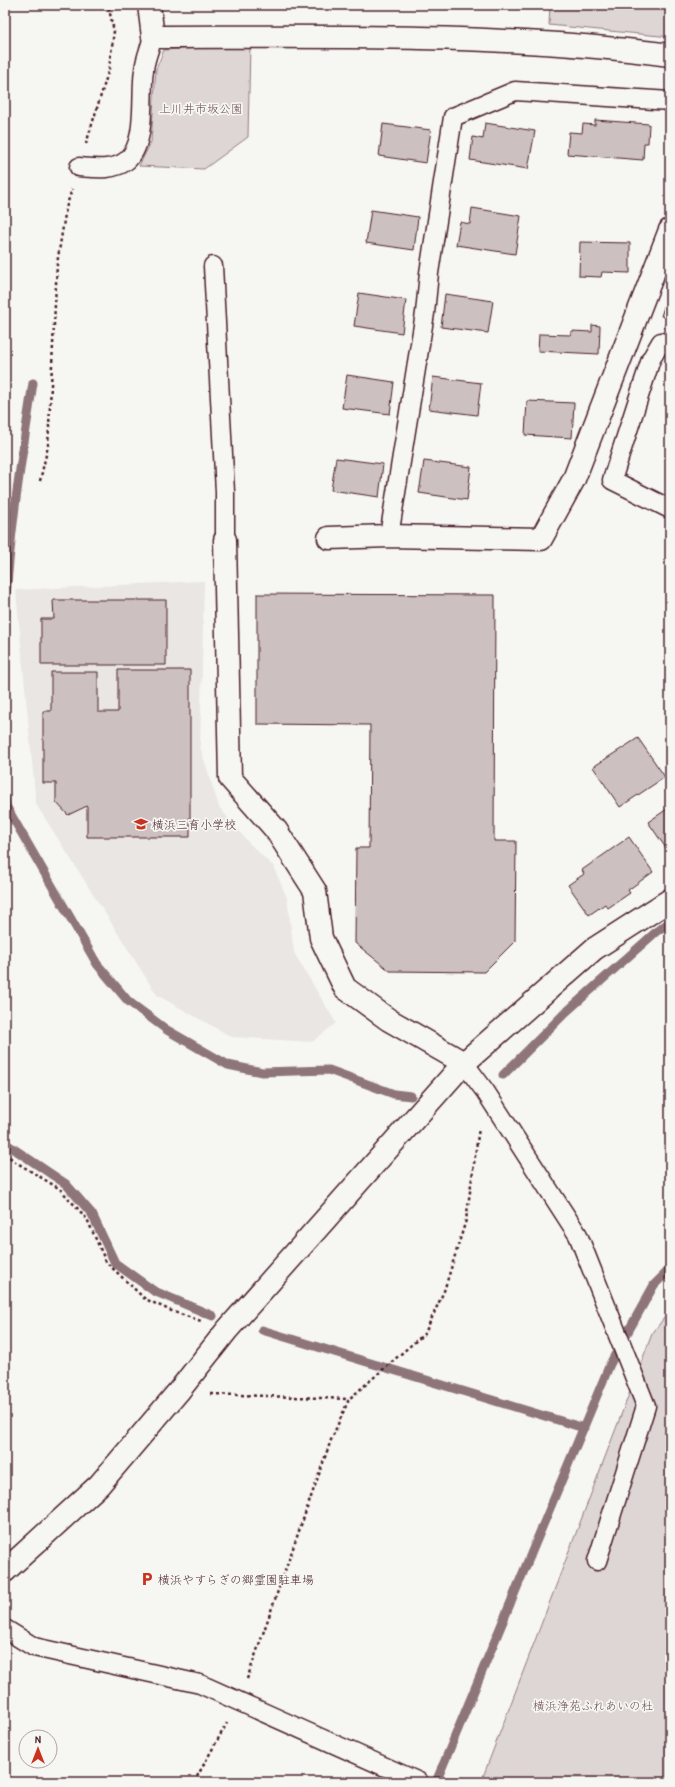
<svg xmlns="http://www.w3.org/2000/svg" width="675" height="1787" font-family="'Patrick Hand','Klee One',sans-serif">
  <rect width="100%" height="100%" fill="#f6f6f2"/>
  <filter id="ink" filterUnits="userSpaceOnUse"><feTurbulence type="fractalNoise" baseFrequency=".025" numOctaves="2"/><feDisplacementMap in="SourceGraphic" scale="8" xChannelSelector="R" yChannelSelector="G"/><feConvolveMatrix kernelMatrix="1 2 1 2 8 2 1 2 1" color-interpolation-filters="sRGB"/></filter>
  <g filter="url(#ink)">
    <path fill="#e9e6e3" d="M204,581L200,747L219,807L248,842L273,866L287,898L294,953L336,1023L312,1042L232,1037L157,995L36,804L16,590Z"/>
    <path fill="#ddd6d5" stroke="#947a80" d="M550,5H670V37L549,25Z
      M250,45L248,137L204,169L139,166L151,142L156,69L164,50Z
      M670,1310V1782H481L652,1334Z"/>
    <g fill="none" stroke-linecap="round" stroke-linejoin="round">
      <path stroke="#8e747a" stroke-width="9" d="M5,615C9,537 21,460 33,383
        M5,798L6,806L97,964L128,1001L167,1030L228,1065L262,1072L329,1070L394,1094L411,1096
        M503,1075L564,1014L657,931L670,922
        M5,1143L66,1184L92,1214L115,1263L154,1291L213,1316
        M262,1330L584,1428
        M436,1782L610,1364L654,1285L670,1269"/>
    </g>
    <path fill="#ccc1c0" stroke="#4a1f2b" d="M595,120L649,124L648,143H644L643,160L567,154L569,132L582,133L583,124L595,125Z
      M485,123L535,131L528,169L470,160L473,137L483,139Z
      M383,124L431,130L426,163L379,156Z
      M472,208L521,216L515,254L456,245L460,222L470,224Z
      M371,210L418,217L414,250L366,243Z
      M580,242L630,243V273L602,272L601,277L579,276Z
      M670,289V329L664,327L667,318L661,316Z
      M359,293L406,300L402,333L354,326Z
      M445,294L493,301L488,333L441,327Z
      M592,325L600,326L599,354L538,351L539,334L571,335V331L592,332Z
      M347,375L394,382L390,414L342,408Z
      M433,377L481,383L477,415L429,409Z
      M527,401L574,403L572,438L525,435Z
      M336,458L383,464L379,497L331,490Z
      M424,461L471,467L467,500L419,493Z
      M257,594L495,595L494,841H516L515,941L484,972L390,971L355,943L356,848H369L370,725L257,724Z
      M53,600H166V665H41V619H54Z
      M118,670H190V837H87V806L68,815L56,802V783H43V711H51V672H98V712H118Z
      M638,738L665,777L620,807L593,767Z
      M670,807V854L648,822Z
      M629,837L653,872L628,890L630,893L608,908L605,904L589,915L568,885L584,874L582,870Z"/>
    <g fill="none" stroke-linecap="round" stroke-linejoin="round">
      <defs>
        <path id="service" d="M79,167C94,168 113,171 126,161C148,144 140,94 144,70C145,59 150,48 153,37
          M213,266L225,492V540
          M670,345L661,342L651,359L612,480L670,509
          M389,536L425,313L429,273L453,117L515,91L670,101
          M464,1063L485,1091L578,1235L646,1406L597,1561
          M5,1629L34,1647L200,1684L419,1782"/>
        <path id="minor" d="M149,5L153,37C325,37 498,33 670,55
          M329,538L389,536L541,539L574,479L670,230
          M225,540L230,778L276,830L315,891L321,938L345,988L389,1020L464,1063
          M5,1571L99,1485L178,1392L227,1330L464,1063L594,949L670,900"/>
      </defs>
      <use href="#service" stroke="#4a1f2b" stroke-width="21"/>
      <use href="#minor" stroke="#4a1f2b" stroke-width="25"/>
      <path stroke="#4a1f2b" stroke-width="2.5" stroke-dasharray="3 3" stroke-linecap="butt" d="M86,144L109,69L114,31L108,5
        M40,481L48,446L57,264L66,208L72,189
        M5,1153L14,1161L60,1189L87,1219L106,1262L145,1299L174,1312L201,1321
        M211,1394L349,1399
        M247,1679L331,1440L349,1399L425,1333L444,1291L466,1220L479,1128
        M194,1782L227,1723"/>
      <use href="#service" stroke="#f6f6f2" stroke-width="18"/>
      <use href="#minor" stroke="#f6f6f2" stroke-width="22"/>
    </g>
  </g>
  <defs>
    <symbol id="school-bare" viewBox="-9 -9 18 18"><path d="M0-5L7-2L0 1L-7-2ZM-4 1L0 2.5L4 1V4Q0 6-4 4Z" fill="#c8321e" stroke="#f6f6f2" stroke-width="2.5" paint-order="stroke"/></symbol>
    <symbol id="parking-bare" viewBox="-9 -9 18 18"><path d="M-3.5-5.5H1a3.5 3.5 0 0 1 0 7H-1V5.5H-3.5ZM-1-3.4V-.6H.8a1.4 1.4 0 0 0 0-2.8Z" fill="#c8321e" stroke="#f6f6f2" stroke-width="2.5" paint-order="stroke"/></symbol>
  </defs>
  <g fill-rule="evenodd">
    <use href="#school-bare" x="131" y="814" width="20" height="20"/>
    <use href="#parking-bare" x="137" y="1569" width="20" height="20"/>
  </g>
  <g text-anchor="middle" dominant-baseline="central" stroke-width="3.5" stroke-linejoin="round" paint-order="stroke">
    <g font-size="12" fill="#6f4d56" stroke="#f6f6f2">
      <text x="201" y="108">上川井市坂公園</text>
      <text x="593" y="1705">横浜浄苑ふれあいの杜</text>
    </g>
    <g font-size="12" fill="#4a1f2b" stroke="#f6f6f2" text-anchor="start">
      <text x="152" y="824">横浜三育小学校</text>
      <text x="158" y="1579">横浜やすらぎの郷霊園駐車場</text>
    </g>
  </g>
  <rect width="675" height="1787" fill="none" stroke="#f6f6f2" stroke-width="20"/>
  <rect x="10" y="10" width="655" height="1767" fill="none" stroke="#4a1f2b" stroke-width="1.5" filter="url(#ink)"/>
  <g transform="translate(38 1749)"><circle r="19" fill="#f6f6f2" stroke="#b1a0a2"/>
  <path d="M0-3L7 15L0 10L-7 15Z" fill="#c8321e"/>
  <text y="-6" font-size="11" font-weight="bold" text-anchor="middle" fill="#4a1f2b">N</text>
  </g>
</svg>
